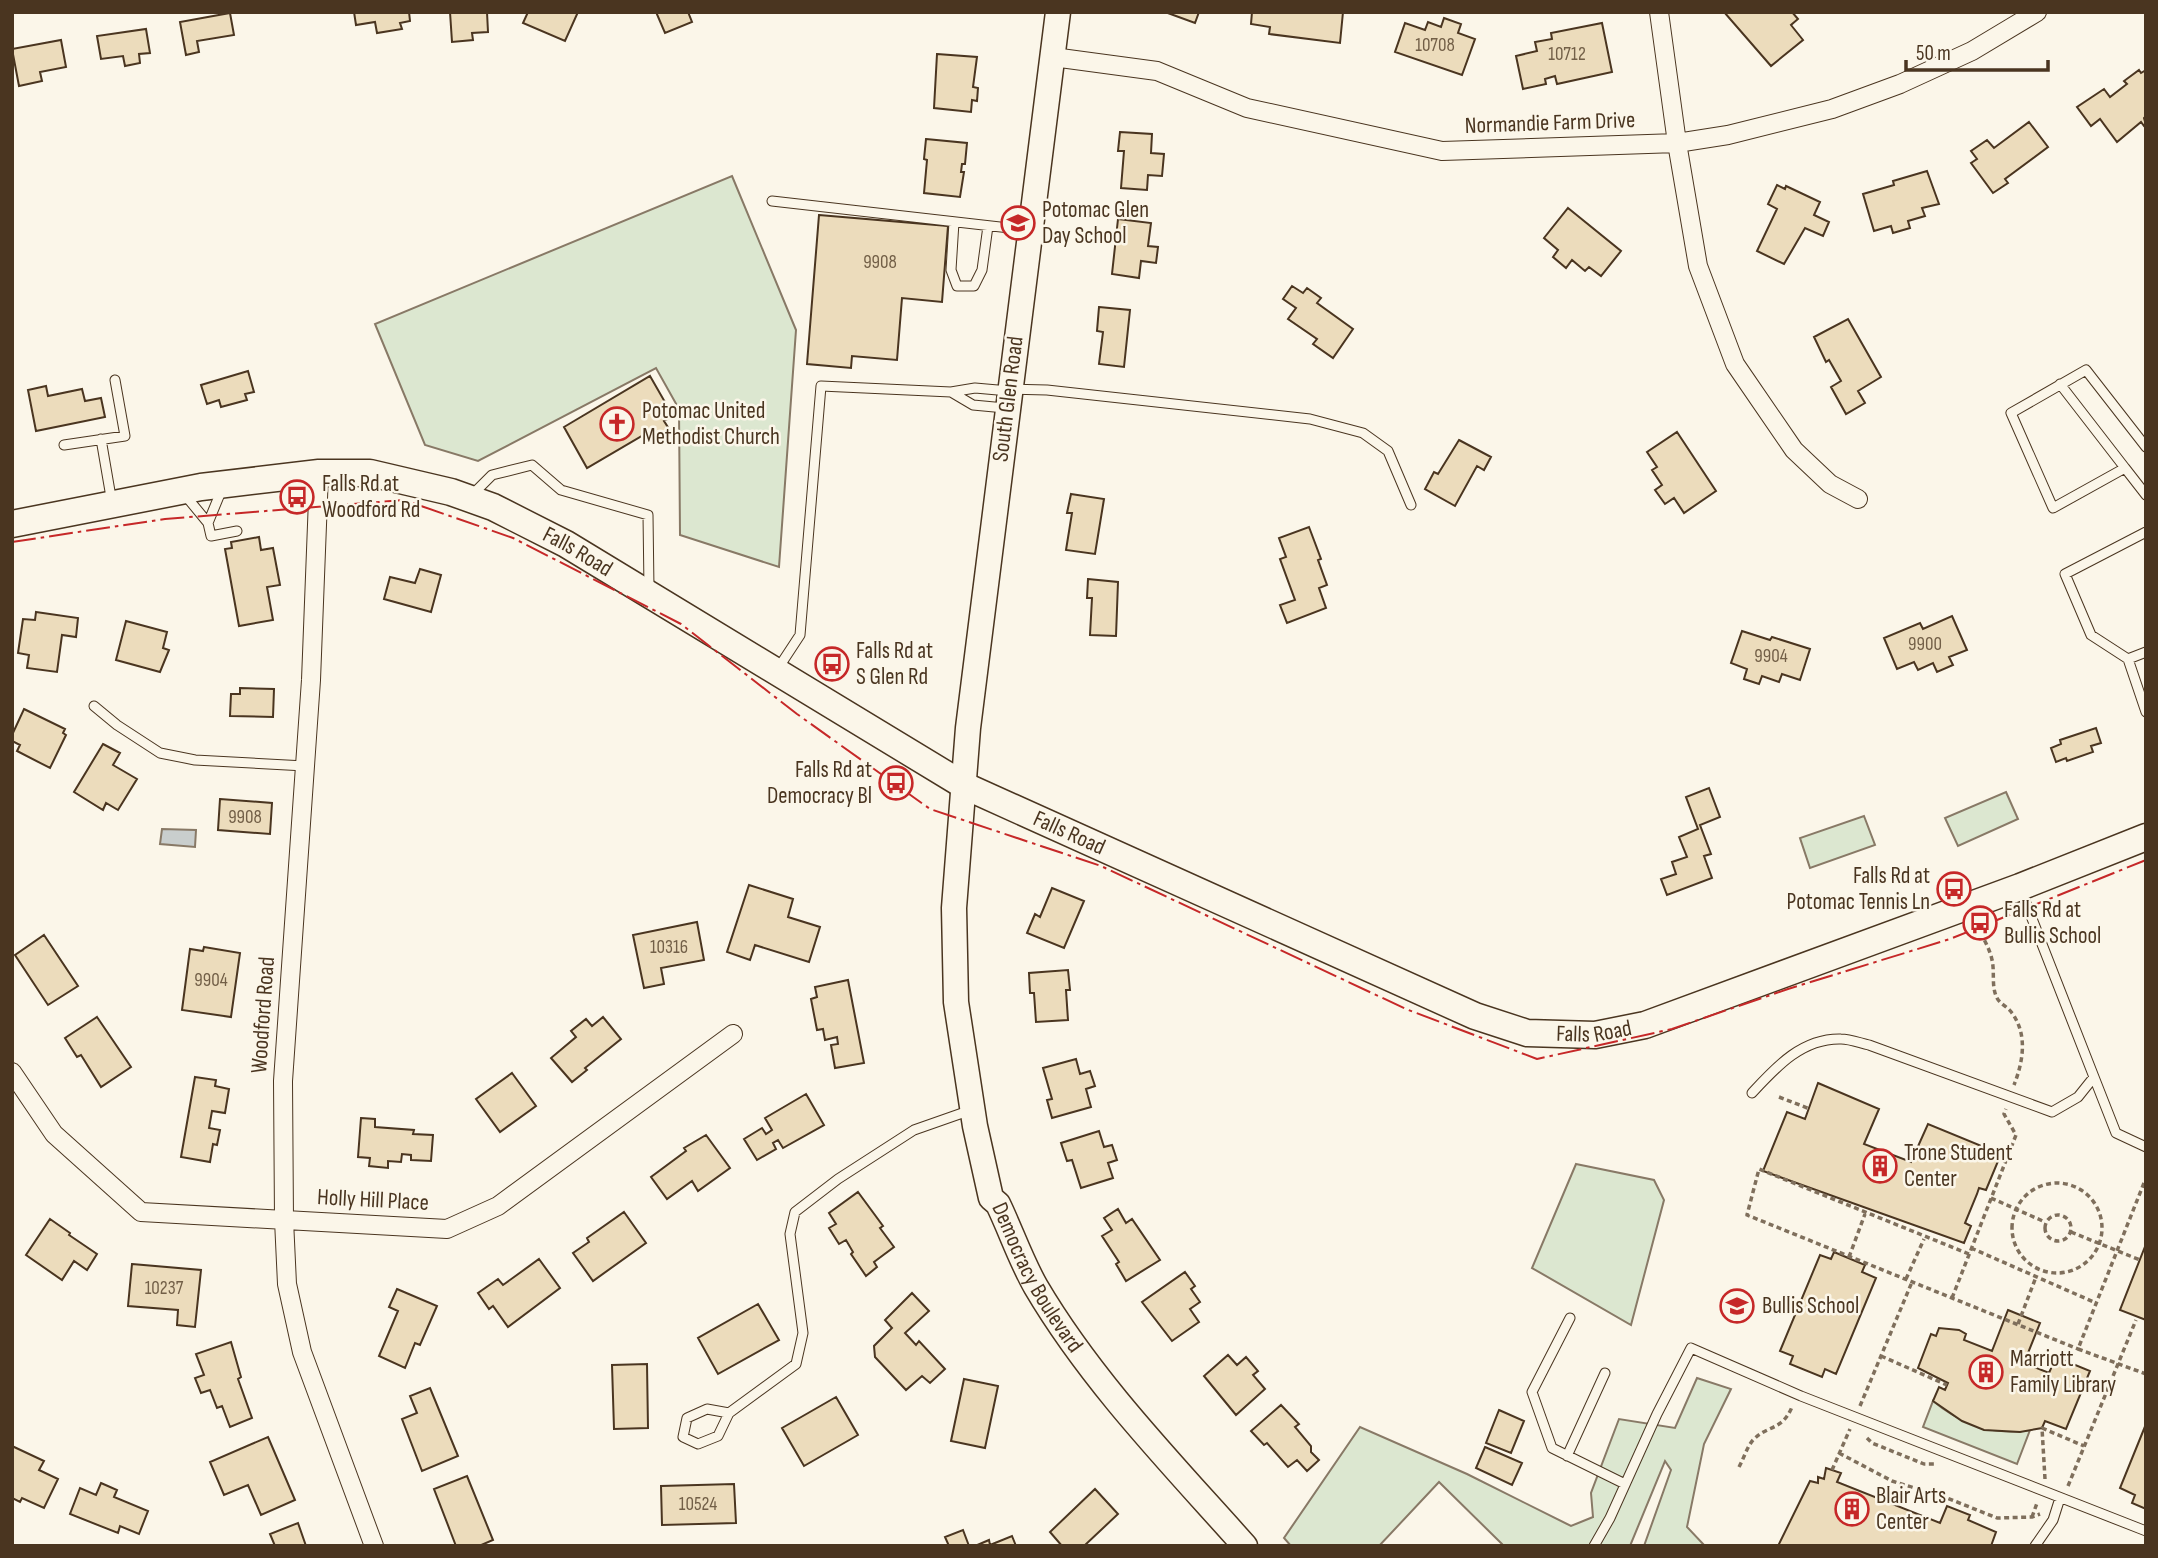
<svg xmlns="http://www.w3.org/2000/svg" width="2158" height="1558" font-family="'Sofia Sans Condensed',sans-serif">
  <rect width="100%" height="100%" fill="#fbf6e9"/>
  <path fill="#dce7d0" stroke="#887966" stroke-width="2" d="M732,176L796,330L779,567L680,535L679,409L656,368L478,461L425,445L375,324Z
    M2006,792L2018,819L1958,846L1945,818Z
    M1864,816L1875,845L1810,868L1800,838Z
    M1576,1164L1654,1180L1664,1200L1631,1325L1532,1268Z
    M1697,1378L1731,1389L1704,1444L1687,1527L1705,1546H1644L1671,1470L1665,1461L1630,1546H1501L1502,1544L1439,1482L1379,1546H1291L1284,1538L1360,1427L1467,1474L1571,1526L1593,1517L1591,1493L1619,1419L1675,1428Z
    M1933,1401C1961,1424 1994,1436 2030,1430L2017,1464L1923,1427Z"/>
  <path fill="#c9cecd" stroke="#887966" stroke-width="2" d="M162,829L196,830L195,847L160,844Z"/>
  <path fill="#ecdcbc" stroke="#4a3520" stroke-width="2" d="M354,12H409L410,21L400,23L402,29L377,33L375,22L356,25Z
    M450,12H487L488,32L472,33L473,40L452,42Z
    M528,12H578L565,41L523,23Z
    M656,12H688L692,22L665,33Z
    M1165,12H1199L1195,23Z
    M1252,12H1343L1340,43L1269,34L1270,27L1251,24Z
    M1724,12H1792L1798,19L1791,25L1803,40L1771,66Z
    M230,13L234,35L197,41L199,52L186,55L180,22Z
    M1444,18L1461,24L1458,33L1475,39L1462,75L1395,52L1405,23L1425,30L1428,22L1441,27Z
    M1602,23L1612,72L1557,84L1555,76L1545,79L1546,84L1523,89L1516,56L1537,51L1535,42L1552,39L1551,33Z
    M146,29L150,53L139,54L140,63L125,66L123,56L101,59L97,36Z
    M61,40L66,67L40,72L42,81L19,86L12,49Z
    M937,54L977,57L973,87L978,88L977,101L972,100L971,112L934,108Z
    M2139,70L2141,73L2146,70V116L2144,118L2146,125L2144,126L2141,122L2117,142L2100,119L2091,126L2077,107L2104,89L2110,97L2127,84L2124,81Z
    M2029,122L2048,147L2005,179L2008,183L1993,193L1971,163L1977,159L1971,151L1987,140L1994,148Z
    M1120,132L1152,134L1151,153L1164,154L1162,176L1148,175L1147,190L1121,188L1124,151H1118Z
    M926,139L967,143L965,164H962L961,172H964L960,197L924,193L927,160L924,159Z
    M1927,171L1939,204L1922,208L1925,216L1908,221L1910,228L1893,233L1891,226L1874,231L1863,194L1894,185L1893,181Z
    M1777,185L1785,189L1786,186L1820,202L1814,215L1829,222L1823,236L1805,228L1784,264L1757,251L1777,209L1768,204Z
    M1568,208L1621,251L1601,276L1589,267L1585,271L1572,260L1566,268L1553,257L1558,250L1544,238Z
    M819,215L948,226L942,302L902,298L897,360L852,356L851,368L807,364Z
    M1118,219L1151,223L1148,246L1158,247L1156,263L1141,261L1139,278L1112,274Z
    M1292,286L1303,293L1307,288L1321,298L1317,303L1353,329L1333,358L1313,344L1317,339L1288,319L1296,308L1283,299Z
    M1099,307L1130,310L1124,367L1099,364L1103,332L1097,331Z
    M1848,319L1881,377L1858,391L1865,403L1846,414L1831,387L1841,381L1829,360L1826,362L1814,337Z
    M248,371L254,392L245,394L247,400L221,407L219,400L207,404L201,385Z
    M650,376L673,416L664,421L671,432L652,443L647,433L587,468L564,427Z
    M46,386L48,396L82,389L85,401L101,398L105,417L36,431L28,390Z
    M1677,432L1716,491L1684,513L1674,498L1665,504L1655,490L1662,485L1652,470L1657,467L1647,452Z
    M1459,440L1491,457L1484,470L1477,466L1455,506L1425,489L1434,472L1438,474Z
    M1071,494L1104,499L1095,554L1066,550L1072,513H1067Z
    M1309,527L1321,559L1318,560L1327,585L1319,588L1326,608L1287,623L1280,605L1295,600L1280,559L1286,557L1279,538Z
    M259,537L261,550L273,548L280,585L267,587L273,620L239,626L225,549L232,548L231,542Z
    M420,569L441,575L431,612L384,599L390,577L415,583Z
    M1088,579L1118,582L1116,636L1090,635L1092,598H1087Z
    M36,612L78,618L76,637L62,635L57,672L27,668L29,655L18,653L23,619L35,620Z
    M1952,616L1967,650L1949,657L1953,665L1937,672L1933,663L1918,670L1914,662L1897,669L1884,638L1920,623L1923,629Z
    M126,621L167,632L163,648L169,650L160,672L116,660Z
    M1742,631L1770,640L1772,637L1810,649L1800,680L1782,674L1779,682L1762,676L1759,684L1744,679L1747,669L1731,663Z
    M240,688L274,689L273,717L230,716L231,694H240Z
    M24,709L65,729L63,733L66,735L50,768L17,751L20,745L12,741V735Z
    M2096,728L2101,743L2091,746L2093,752L2067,761L2066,758L2056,762L2051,748L2061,744L2060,740Z
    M103,744L120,753L113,765L137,779L118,810L106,803L103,810L74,792Z
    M1709,788L1720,817L1700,825L1711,854L1704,856L1712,878L1667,895L1661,879L1676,874L1672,862L1687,857L1679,837L1698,829L1686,797Z
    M220,799L272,803L270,834L218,830Z
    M749,885L793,899L788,917L820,927L809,962L755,945L750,960L727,952Z
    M1052,888L1084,901L1064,948L1027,933L1035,914L1040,917Z
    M697,922L704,960L661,968L664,984L644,988L633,935Z
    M44,935L78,986L48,1005L15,955Z
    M204,947L240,953L231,1017L182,1010L190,949L203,951Z
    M1068,970L1070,990H1066L1068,1020L1036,1022L1034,993H1030L1029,973Z
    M848,980L864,1063L835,1068L831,1045L838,1044L837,1037L825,1040L823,1029L817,1030L811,999L817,997L815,987Z
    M97,1017L131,1067L101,1087L81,1055L77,1057L65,1038Z
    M603,1017L621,1039L585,1068L587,1070L572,1082L551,1058L576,1037L571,1031L586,1019L592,1026Z
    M1076,1059L1080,1074L1090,1071L1095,1086L1086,1089L1091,1107L1052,1118L1047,1100L1052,1099L1043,1068Z
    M512,1073L536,1106L500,1132L476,1099Z
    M195,1077L216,1080L215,1086L229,1089L225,1113L212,1111L209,1128L220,1130L217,1145L213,1144L210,1162L181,1157Z
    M1818,1083L1879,1109L1864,1144L1911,1162L1928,1124L2001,1154L1986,1190L1979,1188L1977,1194L1965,1223L1971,1226L1964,1243L1763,1171L1787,1112L1805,1119Z
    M806,1094L824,1125L783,1148L778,1140L773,1143L776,1149L757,1160L744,1139L762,1128L766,1134L772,1130L765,1118Z
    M361,1118L375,1119V1127L414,1130L413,1134L433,1135L431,1161L411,1160V1155L402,1154L401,1162L388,1161V1168L369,1166L370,1158L358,1157Z
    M1099,1131L1104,1147L1112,1145L1117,1160L1108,1163L1113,1178L1081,1188L1072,1160L1067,1161L1061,1143Z
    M706,1135L730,1168L698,1191L692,1181L667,1199L651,1177L686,1151L684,1148Z
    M858,1192L883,1226L880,1228L894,1247L874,1262L877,1267L866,1276L851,1254L853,1252L846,1240L839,1244L829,1228L836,1224L829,1213Z
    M1118,1209L1126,1223L1132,1219L1160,1260L1126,1281L1116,1264L1119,1262L1102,1236L1112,1230L1104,1218Z
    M624,1212L646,1243L593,1281L573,1253L589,1242L587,1238Z
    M50,1219L70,1233L69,1235L97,1254L87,1270L74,1261L62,1280L26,1255Z
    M2146,1244V1320L2120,1310Z
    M1834,1252L1865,1265L1862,1272L1876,1278L1836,1374L1825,1369L1822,1377L1790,1364L1793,1356L1780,1351L1820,1255L1831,1259Z
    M539,1259L560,1288L508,1327L493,1306L489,1309L478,1293L498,1279L503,1285Z
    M132,1264L201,1270L195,1327L177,1325L178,1310L128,1306Z
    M1185,1272L1195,1286L1191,1289L1200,1302L1190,1309L1199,1322L1172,1341L1142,1302Z
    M397,1289L437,1306L420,1345L415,1343L405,1368L379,1356L398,1311L389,1307Z
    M912,1293L929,1311L905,1333L916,1345L919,1341L945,1369L930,1383L922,1376L906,1390L875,1357L874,1346L892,1328L885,1320Z
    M758,1304L779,1340L718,1374L698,1338Z
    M2008,1310L2040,1323L2024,1363L2049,1373L2056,1357L2090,1371L2066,1429L2045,1421L2042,1428L2020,1432L1984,1430L1962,1421L1933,1401L1939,1387L1945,1390L1948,1383L1918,1368L1931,1334L1936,1336L1939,1328L1959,1330L1966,1334L1964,1340L1992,1351Z
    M231,1342L241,1377L238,1379L252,1418L230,1427L222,1406L217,1408L210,1390L201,1393L195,1378L204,1375L196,1354Z
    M1228,1355L1237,1365L1246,1357L1258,1371L1253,1375L1265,1389L1236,1415L1204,1376Z
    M647,1364L648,1428L614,1429L612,1365Z
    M964,1379L998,1386L985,1448L951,1441Z
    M430,1388L458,1456L422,1471L402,1419L417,1413L410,1396Z
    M836,1397L858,1435L804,1466L782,1428Z
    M1281,1405L1299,1424L1295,1427L1311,1446V1452L1319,1460L1307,1471L1297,1460L1288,1467L1267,1443L1264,1445L1251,1431Z
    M1499,1410L1524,1421L1511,1453L1486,1443Z
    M2146,1424V1509L2132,1503L2135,1495L2120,1488Z
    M268,1437L295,1500L261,1515L248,1485L224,1495L210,1462Z
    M12,1446L44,1461L39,1470L58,1479L44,1508L22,1498L20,1502L12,1498Z
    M1485,1447L1522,1463L1512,1485L1476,1468Z
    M1826,1468L1841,1473L1837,1482L1940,1523L1947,1506L1970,1515L1968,1520L1996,1532L1991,1546H1778L1810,1481L1818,1483V1477L1824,1479Z
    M467,1476L493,1540L479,1546H456L434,1489Z
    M101,1483L117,1490L114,1497L148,1511L139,1534L120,1526L118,1533L70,1514L80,1488L96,1495Z
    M734,1484L736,1523L662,1525L661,1486Z
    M1095,1489L1118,1514L1084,1546H1062L1050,1532Z
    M298,1523L306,1546H275L270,1534Z
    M963,1530L969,1546H949L945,1537Z
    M1012,1536L1016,1546H975L989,1540L990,1545Z"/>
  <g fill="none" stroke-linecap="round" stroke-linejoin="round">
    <defs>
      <path id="service" d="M772,201L1027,230
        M954,222L951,270L957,286H974L982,270L988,226
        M2060,384L2125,468
        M1011,389L1047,390L1310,419L1363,433L1388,451L1411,505
        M951,392L973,405L1005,408
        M101,439L112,503
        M64,445L125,436L115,380
        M2146,447L2086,370L2011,413L2053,508L2125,468L2146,495
        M185,495L208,523L211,536L237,531
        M472,495L492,475L532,465L561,490L648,515L649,589
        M208,523L222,489
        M2146,652L2128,659L2146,712
        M2128,659L2091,635L2065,574L2146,532
        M777,670L800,635L821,386L951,392L975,388L1009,391
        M94,706L117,725L160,753L195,760L305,766
        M2020,888L2094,1077
        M1752,1093C1776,1067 1802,1038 1841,1039C1850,1039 1860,1043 1869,1045L2052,1112L2078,1097L2094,1077L2116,1133L2146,1147
        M1570,1318L1532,1392L1552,1448L1625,1484
        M729,1413L718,1436L698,1444L683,1437L687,1418L707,1409L729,1413L796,1364L803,1333L790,1234L795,1212L838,1179L914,1130L971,1110
        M1567,1456L1605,1373
        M1594,1546L1610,1518L1657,1414L1691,1348L1801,1396L2146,1531
        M2035,1546L2053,1520L2060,1498"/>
      <path id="minor" d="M1659,12L1677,143L1698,266L1735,364L1794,450L1830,484L1858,499
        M1053,57L1157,71L1247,108L1442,151L1677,143L1728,135L1832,109L1900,84L1972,51L2037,12
        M319,473L311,680L283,1081L284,1220L287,1284L302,1352L374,1546
        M12,1072L54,1134L141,1212L447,1229L498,1206L733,1034"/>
      <g id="secondary">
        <path id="s1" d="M1058,12L968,728L954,908L956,1002L975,1126L991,1198L998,1204C1011,1231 1021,1261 1036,1287C1092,1382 1172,1464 1245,1546"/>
      </g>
      <g id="primary">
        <path id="s2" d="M12,524L201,487L319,473H370L451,492L493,507L566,544L965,786L1475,1016L1527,1033L1595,1035L1645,1025L2020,887L2146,837"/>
      </g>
    </defs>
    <use href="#service" stroke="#4a3520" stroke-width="11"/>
    <use href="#minor" stroke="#4a3520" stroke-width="20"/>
    <use href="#secondary" stroke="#4a3520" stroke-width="27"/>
    <use href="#primary" stroke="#4a3520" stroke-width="29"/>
    <path stroke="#7f6f5c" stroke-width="3.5" stroke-dasharray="5 3.5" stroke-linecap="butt" d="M1977,925C1982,936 1990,949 1992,960C1995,973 1991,986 1997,998C2000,1004 2008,1007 2012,1013C2028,1035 2023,1062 2014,1085
      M1779,1097L1810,1109
      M2012 1228a45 45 0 1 1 90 0a45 45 0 1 1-90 0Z
      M2144,1183L2078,1349L2146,1374
      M1991,1198L2045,1222
      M2045 1228a13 13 0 1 1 26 0a13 13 0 1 1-26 0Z
      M2071,1232L2140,1260
      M1971,1248L2096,1303
      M1969,1254L1759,1169L1747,1215L2078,1349
      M1849,1257L1865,1214
      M1906,1279L1924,1239
      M1952,1298L2016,1135L2004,1114L2006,1109
      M2018,1324L2036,1277
      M1881,1356L1947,1385
      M1860,1406L1912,1282
      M1867,1438L1872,1443L1924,1464H1934
      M1839,1453L1892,1481L1947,1498L1997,1518L2032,1517L2040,1514
      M1739,1467C1744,1458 1747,1447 1753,1440C1767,1425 1782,1431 1792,1407
      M1832,1470L1850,1429
      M2045,1479L2042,1428L2084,1446
      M2068,1486L2136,1320
      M2032,1517L2037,1503"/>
    <use href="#service" stroke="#fbf6e9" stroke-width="9"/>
    <use href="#minor" stroke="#fbf6e9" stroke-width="18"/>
    <use href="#secondary" stroke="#fbf6e9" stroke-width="24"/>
    <use href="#primary" stroke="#fbf6e9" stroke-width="26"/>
    <path stroke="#c62828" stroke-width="2" stroke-dasharray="24 5 3.5 5" stroke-linecap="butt" d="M12,542L165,519L404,500L513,538L681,624L797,714L930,809L1101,866L1406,1009L1537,1059L1672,1029L1788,989L1950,939L2146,860"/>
  </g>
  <defs>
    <symbol id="school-ring" viewBox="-11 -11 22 22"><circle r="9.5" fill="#fbf6e9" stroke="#c62828" stroke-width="1.5"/><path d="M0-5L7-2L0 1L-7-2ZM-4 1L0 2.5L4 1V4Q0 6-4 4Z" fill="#c62828"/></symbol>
    <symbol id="church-ring" viewBox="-11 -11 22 22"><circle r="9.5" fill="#fbf6e9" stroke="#c62828" stroke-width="1.5"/><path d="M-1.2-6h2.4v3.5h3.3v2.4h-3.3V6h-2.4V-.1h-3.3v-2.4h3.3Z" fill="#c62828"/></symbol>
    <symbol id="bus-ring" viewBox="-11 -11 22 22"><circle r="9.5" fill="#fbf6e9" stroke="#c62828" stroke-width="1.5"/><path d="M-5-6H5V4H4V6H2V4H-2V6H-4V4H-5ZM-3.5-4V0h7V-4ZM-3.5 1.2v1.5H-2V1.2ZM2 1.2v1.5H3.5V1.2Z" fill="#c62828"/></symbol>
    <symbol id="building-ring" viewBox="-11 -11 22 22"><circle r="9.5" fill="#fbf6e9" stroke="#c62828" stroke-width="1.5"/><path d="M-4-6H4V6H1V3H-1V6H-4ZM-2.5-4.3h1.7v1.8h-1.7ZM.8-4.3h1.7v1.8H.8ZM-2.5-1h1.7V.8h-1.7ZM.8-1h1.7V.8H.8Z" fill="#c62828"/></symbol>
  </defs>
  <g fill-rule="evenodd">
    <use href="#school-ring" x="999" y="204" width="38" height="38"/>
    <use href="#church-ring" x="598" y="405" width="38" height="38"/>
    <use href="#bus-ring" x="278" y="478" width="38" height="38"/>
    <use href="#bus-ring" x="813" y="645" width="38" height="38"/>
    <use href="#bus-ring" x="877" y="764" width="38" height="38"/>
    <use href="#bus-ring" x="1935" y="870" width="38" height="38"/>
    <use href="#bus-ring" x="1961" y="904" width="38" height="38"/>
    <use href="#building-ring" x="1861" y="1147" width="38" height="38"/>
    <use href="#school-ring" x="1718" y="1287" width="38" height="38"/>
    <use href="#building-ring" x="1967" y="1353" width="38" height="38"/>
    <use href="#building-ring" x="1833" y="1490" width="38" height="38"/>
  </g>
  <g text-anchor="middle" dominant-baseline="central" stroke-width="5" stroke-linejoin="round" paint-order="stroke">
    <g font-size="19" fill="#725f47">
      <text x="1435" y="45">10708</text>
      <text x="1567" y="54">10712</text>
      <text x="880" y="262">9908</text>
      <text x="1925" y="644">9900</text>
      <text x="1771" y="656">9904</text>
      <text x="245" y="817">9908</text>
      <text x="669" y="947">10316</text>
      <text x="211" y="980">9904</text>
      <text x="164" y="1288">10237</text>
      <text x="698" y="1504">10524</text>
    </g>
    <g font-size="23" fill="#4a3520" stroke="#fbf6e9">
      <text transform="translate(1550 123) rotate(-2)">Normandie Farm Drive</text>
      <text transform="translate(1008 399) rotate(-83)">South Glen Road</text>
      <text stroke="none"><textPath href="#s2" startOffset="586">Falls Road</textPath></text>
      <text stroke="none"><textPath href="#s2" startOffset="1153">Falls Road</textPath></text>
      <text transform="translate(263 1015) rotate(-86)">Woodford Road</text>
      <text stroke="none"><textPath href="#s2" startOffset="1720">Falls Road</textPath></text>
      <text transform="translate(373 1200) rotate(3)">Holly Hill Place</text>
      <text stroke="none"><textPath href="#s1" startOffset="1288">Democracy Boulevard</textPath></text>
    </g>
    <g font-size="23" fill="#4a3520" stroke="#fbf6e9" text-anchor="start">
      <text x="1042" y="210">Potomac Glen<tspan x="1042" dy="26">Day School</tspan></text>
      <text x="642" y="411">Potomac United<tspan x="642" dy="26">Methodist Church</tspan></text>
      <text x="322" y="484">Falls Rd at<tspan x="322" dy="26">Woodford Rd</tspan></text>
      <text x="856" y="651">Falls Rd at<tspan x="856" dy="26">S Glen Rd</tspan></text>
      <text x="872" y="770" text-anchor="end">Falls Rd at<tspan x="872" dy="26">Democracy Bl</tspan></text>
      <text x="1930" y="876" text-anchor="end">Falls Rd at<tspan x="1930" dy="26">Potomac Tennis Ln</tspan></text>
      <text x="2004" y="910">Falls Rd at<tspan x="2004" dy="26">Bullis School</tspan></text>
      <text x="1904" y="1153">Trone Student<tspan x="1904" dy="26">Center</tspan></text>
      <text x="1762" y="1306">Bullis School</text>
      <text x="2010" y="1359">Marriott<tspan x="2010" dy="26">Family Library</tspan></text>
      <text x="1876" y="1496">Blair Arts<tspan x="1876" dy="26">Center</tspan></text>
    </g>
  </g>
  <rect width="2158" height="1558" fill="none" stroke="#4a3520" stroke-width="28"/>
  <path d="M1906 60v10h142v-10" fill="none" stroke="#4a3520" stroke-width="3.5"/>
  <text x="1916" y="60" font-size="21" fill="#4a3520" stroke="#fbf6e9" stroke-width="5" paint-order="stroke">50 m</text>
</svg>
